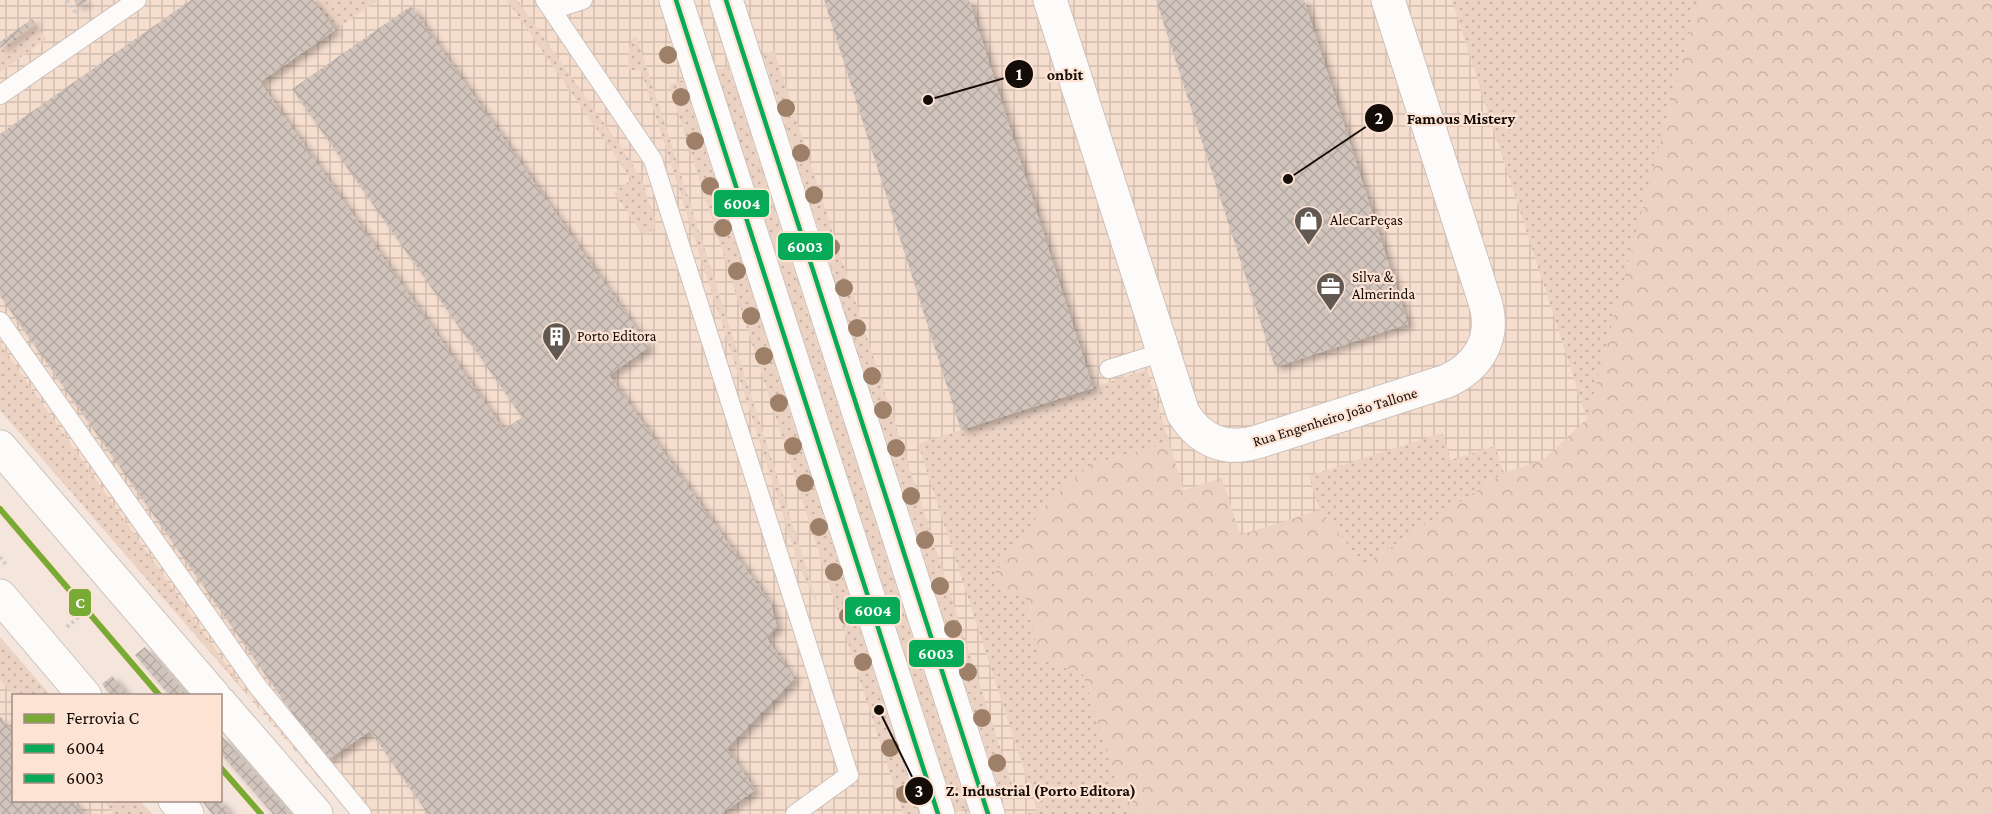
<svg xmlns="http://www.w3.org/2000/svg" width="1992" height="814" font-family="'Crimson Pro',serif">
  <defs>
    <pattern id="industrial-grid" width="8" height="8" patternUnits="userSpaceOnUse" patternTransform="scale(1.5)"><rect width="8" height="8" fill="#f6decf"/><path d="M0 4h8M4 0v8" fill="none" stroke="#d2bdb0"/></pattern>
    <pattern id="grass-dots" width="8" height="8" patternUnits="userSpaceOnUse" patternTransform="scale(1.5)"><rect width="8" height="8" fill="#ebd2c3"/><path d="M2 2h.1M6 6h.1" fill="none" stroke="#c9b3a6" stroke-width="1.8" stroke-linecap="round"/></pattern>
    <pattern id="forest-crowns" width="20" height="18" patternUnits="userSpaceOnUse" patternTransform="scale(1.5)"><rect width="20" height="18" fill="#ebd2c3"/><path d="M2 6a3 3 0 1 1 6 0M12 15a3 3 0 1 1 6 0" fill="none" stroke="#c9b3a6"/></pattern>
    <pattern id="building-cross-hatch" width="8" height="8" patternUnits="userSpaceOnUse" patternTransform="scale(1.5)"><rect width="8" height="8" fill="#d1c4bd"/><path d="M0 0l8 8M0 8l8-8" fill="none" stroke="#b3a7a1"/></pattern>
    <filter id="shadow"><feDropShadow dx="6" dy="4" stdDeviation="3" flood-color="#0004"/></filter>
  </defs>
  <rect width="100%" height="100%" fill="#f4e6dd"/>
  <path fill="url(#industrial-grid)" d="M0,0H1992V814H350L0,410Z
    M0,637L50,695L14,696V800L140,801L152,814H0Z"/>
  <path fill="url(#grass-dots)" d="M313,0H378L335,30Z
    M507,0H517L630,160L643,183L655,222L656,227L647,234L640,231L614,192L632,180Z
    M1452,0H1698L1587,419Z
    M35,23L46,39L0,72V48Z
    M636,36L654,90L818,605L800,568L641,70H629C628,59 627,44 636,36Z
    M774,51L1014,790L1001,795L763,55Z
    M728,66L967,808L956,812L717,70Z
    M683,80L684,84L919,814H903L669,85Z
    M0,344L5,351L246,693L0,410Z
    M1147,370L1169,443L1091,464L1025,596L1039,658L1083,674L1122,800L1136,814H1026L1037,810L918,444Z
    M1442,433L1451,460L1495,446L1504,473L1364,565L1320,510L1309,476Z
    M0,637L50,695H14L0,680Z
    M103,801H140L152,814H115Z"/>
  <path fill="url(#forest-crowns)" d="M1698,0H1992V814H1136L1122,800L1083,674L1039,659L1025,596L1001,591L995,573L1048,502L1091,464L1169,443L1184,490L1222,478L1240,535L1320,510L1364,565L1504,473L1543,460L1587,419Z"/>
  <path fill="url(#building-cross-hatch)" filter="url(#shadow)" d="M74,0H88L78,7Z
    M191,0H313L335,30L260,82L504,430L522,417L292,89L411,6L649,347L609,375L771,604L777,628L766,637L794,679L727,748L755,790L721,814H428L370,731L326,761L0,296V134Z
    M824,0H969L1093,388L961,430Z
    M1156,0H1304L1408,324L1275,367Z
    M32,19L35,23L0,48V42Z
    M145,647L180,687L187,696H170L135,655Z
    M112,676L129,696H111L102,684Z
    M0,716L14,732V800H72L84,814H0Z
    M220,734L291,814H273L220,753Z
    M201,800H219L231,814H212Z"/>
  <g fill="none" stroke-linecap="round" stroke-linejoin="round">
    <defs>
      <path id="service" d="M545,0L653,160L849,775L795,814
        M552,10L583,0
        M0,95L137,0
        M0,321L258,687L362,814
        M1109,369L1163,352"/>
      <path id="minor" d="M1050,0L1183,413C1201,442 1226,451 1257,442L1447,381C1478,367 1495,339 1486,305L1388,0"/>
      <path id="secondary" d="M676,0L938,814
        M726,0L988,814
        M0,447L214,696
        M0,596L85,696
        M220,703L316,814
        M175,800L187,814"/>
    </defs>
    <use href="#service" stroke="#cdc2bb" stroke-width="20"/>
    <use href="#minor" stroke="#cdc2bb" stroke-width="35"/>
    <use href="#secondary" stroke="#cdc2bb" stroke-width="35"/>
    <path stroke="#d0ccc9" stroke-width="4" stroke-dasharray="3 3" stroke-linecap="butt" d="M67,0L75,12L73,13
      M0,557L7,566
      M67,627L93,605"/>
    <use href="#service" stroke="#fdfbfa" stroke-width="18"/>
    <use href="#minor" stroke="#fdfbfa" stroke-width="33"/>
    <use href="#secondary" stroke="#fdfbfa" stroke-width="33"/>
    <defs>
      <path id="bus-1" d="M676,0L938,814"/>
      <path id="bus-2" d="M726,0L988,814"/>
    </defs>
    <use href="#bus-1" stroke="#fde3d4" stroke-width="9"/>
    <use href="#bus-2" stroke="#fde3d4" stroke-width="9"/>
    <use href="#bus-1" stroke="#07aa56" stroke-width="4.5"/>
    <use href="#bus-2" stroke="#07aa56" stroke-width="4.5"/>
    <defs>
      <path id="rail-1" d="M0,509L160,696
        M220,767L261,814"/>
    </defs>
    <use href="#rail-1" stroke="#fde3d4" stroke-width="10"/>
    <use href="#rail-1" stroke="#79aa36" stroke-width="6"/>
  </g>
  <g fill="#9e7f68">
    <circle cx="668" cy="55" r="9"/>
    <circle cx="681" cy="97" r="9"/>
    <circle cx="786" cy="108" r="9"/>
    <circle cx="695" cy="141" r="9"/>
    <circle cx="801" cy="153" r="9"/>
    <circle cx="710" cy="186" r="9"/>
    <circle cx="814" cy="195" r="9"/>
    <circle cx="723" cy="228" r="9"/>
    <circle cx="831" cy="247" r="9"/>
    <circle cx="737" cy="271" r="9"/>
    <circle cx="844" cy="288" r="9"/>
    <circle cx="751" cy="316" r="9"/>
    <circle cx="857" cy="328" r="9"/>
    <circle cx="764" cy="356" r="9"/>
    <circle cx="872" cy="376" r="9"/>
    <circle cx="779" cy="403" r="9"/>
    <circle cx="883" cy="410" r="9"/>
    <circle cx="793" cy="446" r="9"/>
    <circle cx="896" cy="448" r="9"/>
    <circle cx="805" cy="483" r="9"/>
    <circle cx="911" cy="496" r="9"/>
    <circle cx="819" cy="527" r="9"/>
    <circle cx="925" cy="540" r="9"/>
    <circle cx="834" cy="572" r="9"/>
    <circle cx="940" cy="586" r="9"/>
    <circle cx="848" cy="616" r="9"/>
    <circle cx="953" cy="629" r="9"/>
    <circle cx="863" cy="662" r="9"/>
    <circle cx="968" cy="672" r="9"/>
    <circle cx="982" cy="718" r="9"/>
    <circle cx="890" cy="748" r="9"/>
    <circle cx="997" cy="763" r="9"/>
    <circle cx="905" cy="794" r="9"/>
  </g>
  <defs>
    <symbol id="shop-pin" viewBox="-11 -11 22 30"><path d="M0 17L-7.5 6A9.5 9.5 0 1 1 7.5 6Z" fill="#625852" stroke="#fde3d4"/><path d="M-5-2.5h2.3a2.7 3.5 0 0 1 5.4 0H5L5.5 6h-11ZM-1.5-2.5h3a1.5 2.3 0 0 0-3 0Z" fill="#fff"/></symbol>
    <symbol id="office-pin" viewBox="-11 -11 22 30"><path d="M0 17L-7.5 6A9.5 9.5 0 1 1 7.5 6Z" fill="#625852" stroke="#fde3d4"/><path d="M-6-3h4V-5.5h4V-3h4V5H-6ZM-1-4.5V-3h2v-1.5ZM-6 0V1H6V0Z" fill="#fff"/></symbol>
    <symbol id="building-pin" viewBox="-11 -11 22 30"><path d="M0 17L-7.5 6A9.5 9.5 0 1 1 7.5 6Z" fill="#625852" stroke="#fde3d4"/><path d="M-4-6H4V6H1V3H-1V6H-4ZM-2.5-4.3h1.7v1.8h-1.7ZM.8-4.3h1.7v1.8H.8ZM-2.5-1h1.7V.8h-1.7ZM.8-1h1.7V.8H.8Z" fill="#fff"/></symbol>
  </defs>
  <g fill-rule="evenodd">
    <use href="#shop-pin" x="1292" y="204" width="33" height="45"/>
    <use href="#office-pin" x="1314" y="270" width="33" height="45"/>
    <use href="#building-pin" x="540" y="320" width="33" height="45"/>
  </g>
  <g text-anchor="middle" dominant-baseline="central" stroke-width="4.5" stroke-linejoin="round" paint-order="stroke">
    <g font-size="15" fill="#140c07" stroke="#fde3d4" text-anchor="start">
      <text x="1330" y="220">AleCarPeças</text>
      <text x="1352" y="277">Silva &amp;<tspan x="1352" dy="17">Almerinda</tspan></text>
      <text x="577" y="336">Porto Editora</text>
    </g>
    <g font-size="15" fill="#140c07" stroke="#fde3d4">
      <text transform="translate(1335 417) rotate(-17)">Rua Engenheiro João Tallone</text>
    </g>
  </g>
  <path fill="none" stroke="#140c07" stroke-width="2" d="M928 100L1019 74M1288 179L1379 118M879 710L919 791"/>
  <g fill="#140c07" stroke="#fde3d4" stroke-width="2">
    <circle cx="928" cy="100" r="6"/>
    <circle cx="1288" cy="179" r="6"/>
    <circle cx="879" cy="710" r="6"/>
    <circle cx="1019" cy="74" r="15"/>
    <circle cx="1379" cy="118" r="15"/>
    <circle cx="919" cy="791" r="15"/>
  </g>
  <g font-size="18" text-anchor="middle" font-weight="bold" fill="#fff">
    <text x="1019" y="80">1</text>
    <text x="1379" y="124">2</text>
    <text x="919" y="797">3</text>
  </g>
  <g font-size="16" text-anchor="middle" font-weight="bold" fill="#140c07" stroke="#fde3d4" stroke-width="4.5" stroke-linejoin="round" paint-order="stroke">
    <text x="1065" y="80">onbit</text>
    <text x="1461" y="124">Famous Mistery</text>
    <text x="1041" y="796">Z. Industrial (Porto Editora)</text>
  </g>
  <g stroke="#fde3d4" stroke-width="2">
    <rect x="713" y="189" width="57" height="29" rx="6" fill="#07aa56"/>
    <rect x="777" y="232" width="57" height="29" rx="6" fill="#07aa56"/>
    <rect x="68" y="588" width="24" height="29" rx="6" fill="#79aa36"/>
    <rect x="844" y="596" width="57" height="29" rx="6" fill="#07aa56"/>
    <rect x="908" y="639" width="57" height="29" rx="6" fill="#07aa56"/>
  </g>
  <g font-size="16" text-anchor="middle" font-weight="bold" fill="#fff">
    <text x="742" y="209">6004</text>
    <text x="805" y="252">6003</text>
    <text x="80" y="608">C</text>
    <text x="873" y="616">6004</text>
    <text x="936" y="659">6003</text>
  </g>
  <rect x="12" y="694" width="210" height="108" fill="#fde3d4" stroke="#a08d82" stroke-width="1.5"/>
  <rect x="24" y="714" width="30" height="9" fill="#79aa36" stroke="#a08d82" stroke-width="1.5"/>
  <text x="66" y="724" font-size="18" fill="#140c07">Ferrovia C</text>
  <rect x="24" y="744" width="30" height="9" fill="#07aa56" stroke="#a08d82" stroke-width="1.5"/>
  <text x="66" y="754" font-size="18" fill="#140c07">6004</text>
  <rect x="24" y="774" width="30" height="9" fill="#07aa56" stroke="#a08d82" stroke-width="1.5"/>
  <text x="66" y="784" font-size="18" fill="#140c07">6003</text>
</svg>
